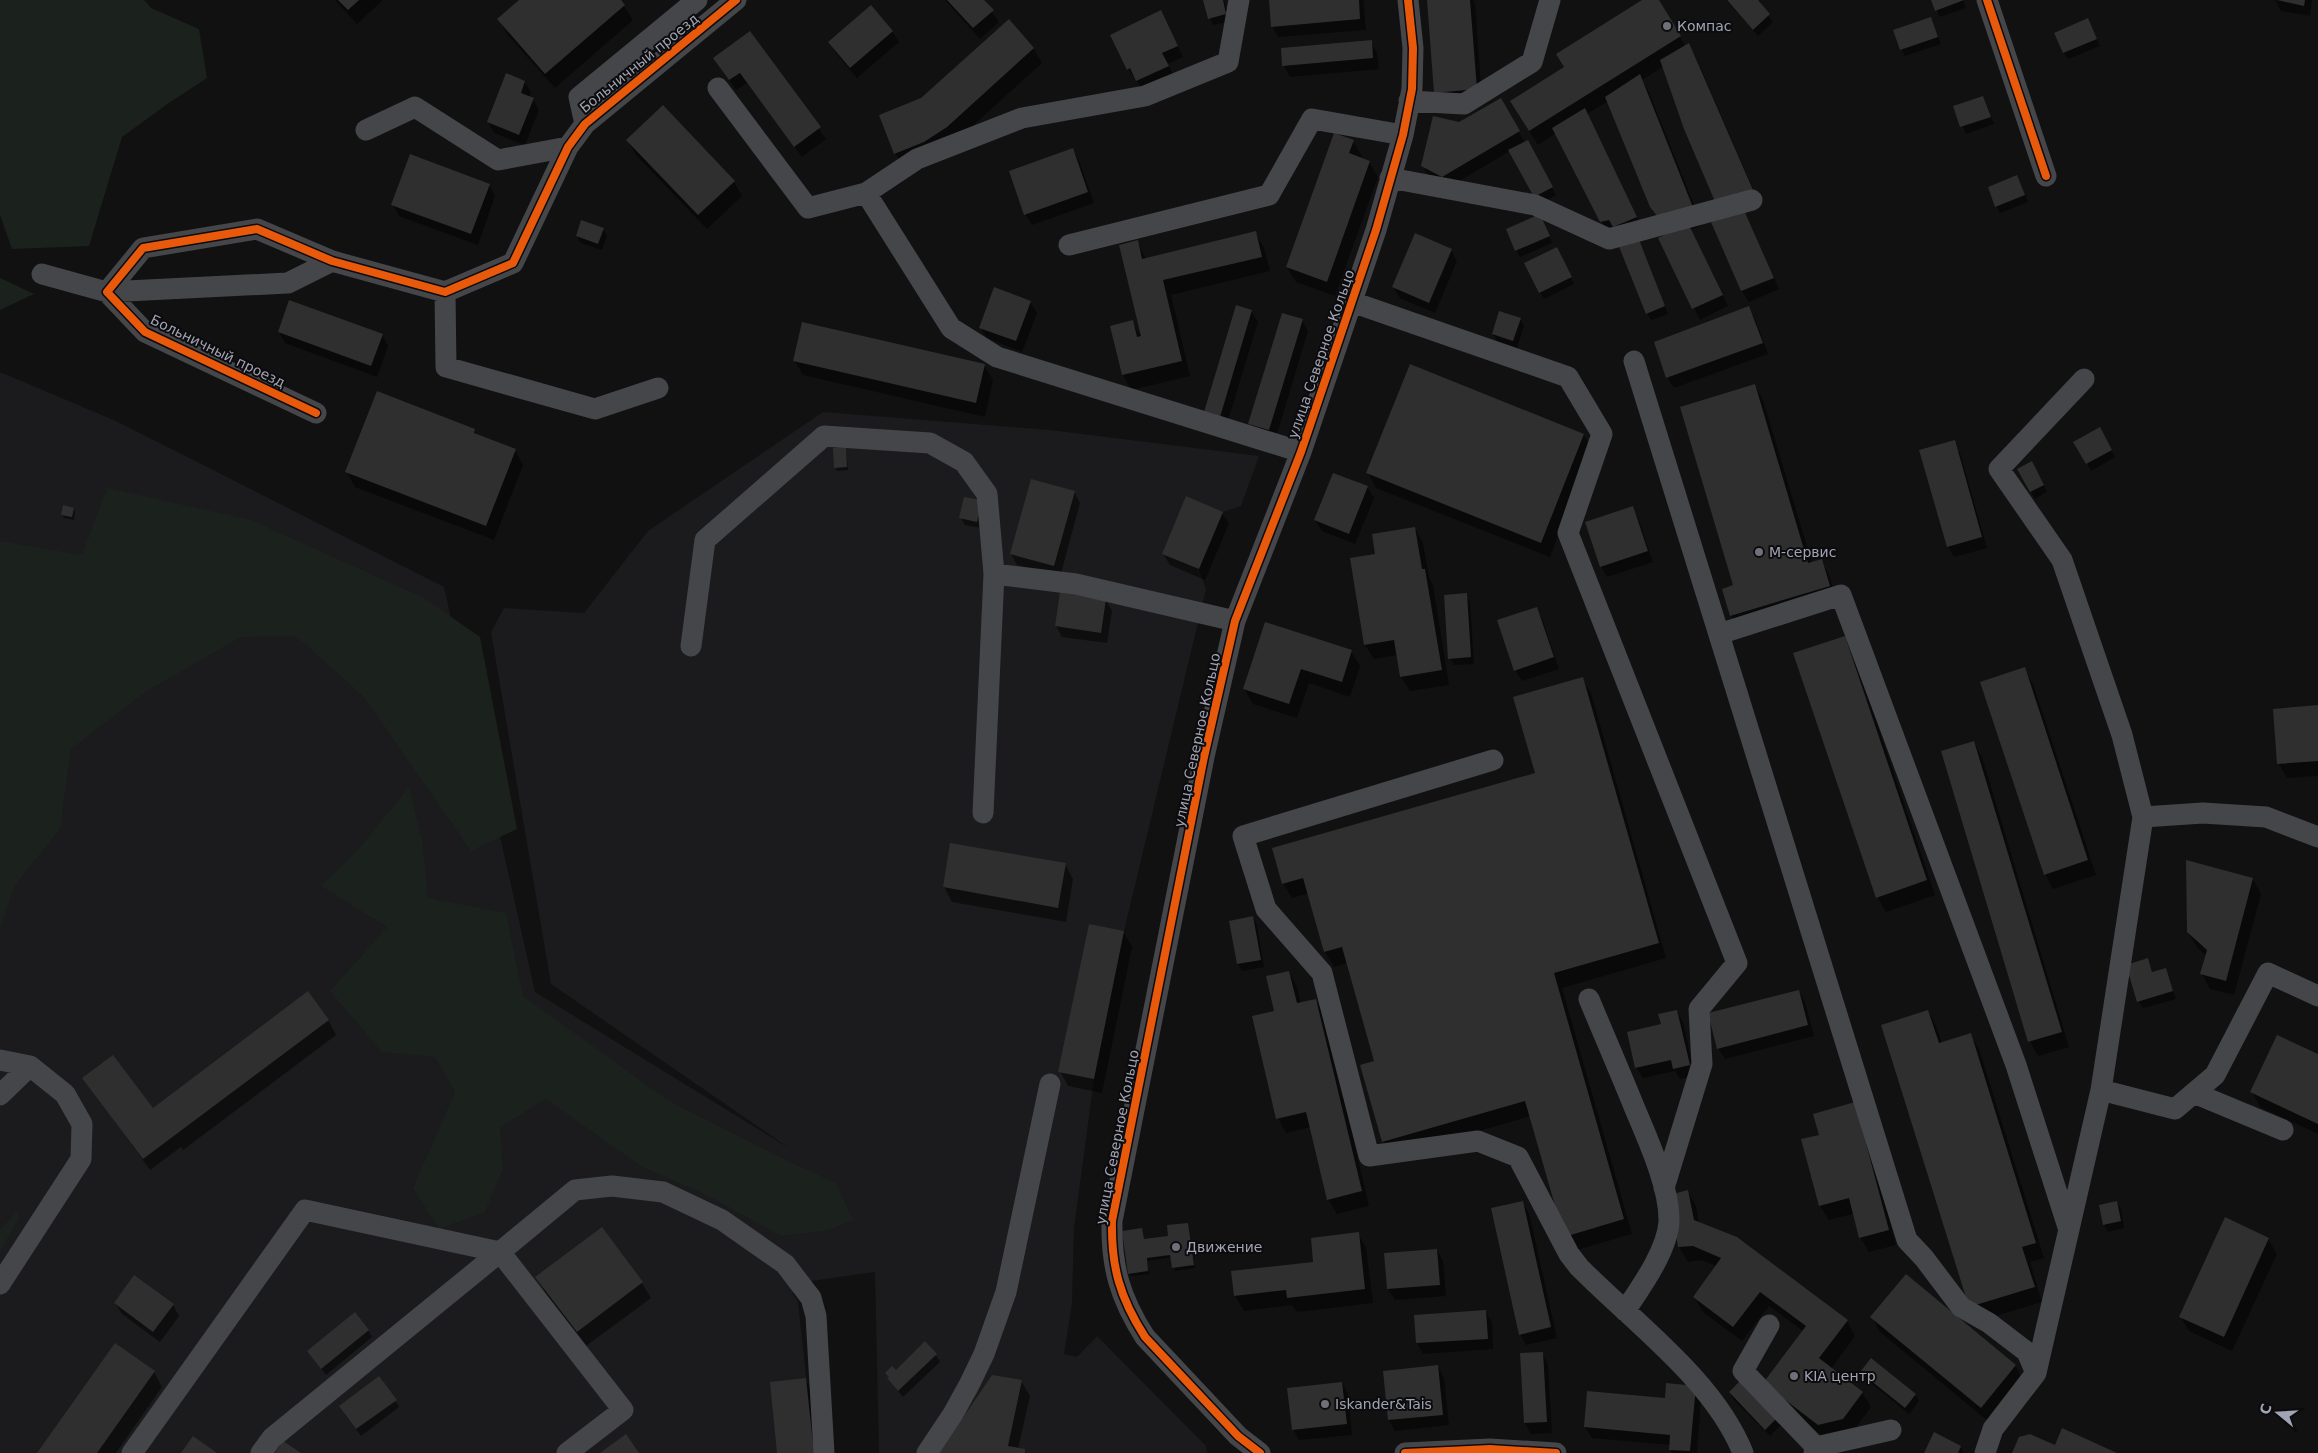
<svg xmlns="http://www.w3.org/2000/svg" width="2318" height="1453" font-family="'DejaVu Sans',sans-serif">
  <rect width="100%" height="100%" fill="#111"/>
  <path fill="#1b1b1d" d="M0,372L116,421L444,587L535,992L792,1150L551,984L491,632L504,608L584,613L648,531L823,412L1050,430L1259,456L1241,506L1223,512L1199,569L1206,589L1124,931L1094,1079L1074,1228L1072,1303L1064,1354L1077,1357L1097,1336L1206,1446L1207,1453H879L875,1272L811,1281L792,1293L798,1301L814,1453H0Z"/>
  <path fill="#1b211c" d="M0,0H144L151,8L199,29L207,78L166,105L122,137L89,246L12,249L0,215Z
    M0,278L34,294L0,310Z
    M107,488L251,520L424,598L480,637L517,829L471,851L364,697L296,636L241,637L147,691L71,749L60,829L15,885L0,928V541L82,555Z
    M409,787L422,841L428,898L506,913L523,996L669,1101L792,1163L836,1183L853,1220L829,1230L781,1236L705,1194L642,1167L546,1099L500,1127L503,1169L485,1212L439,1229L413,1188L455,1092L435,1057L382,1052L330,991L387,927L321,886L357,851Z
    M16,1212L20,1217L0,1251V1230Z"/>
  <path fill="#0007" d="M335,0H383L357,24Z
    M521,0H620L633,20L555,88L507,34L499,19Z
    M945,0H983L999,22L980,39Z
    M1204,0H1224L1230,21L1213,25Z
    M1270,0H1363L1366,30L1278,37L1272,26Z
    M1428,0H1473L1475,3L1482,100L1442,103Z
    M1645,0H1657L1686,47L1689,45L1697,60L1760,205L1744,211L1779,289L1749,302L1742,291L1713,222L1725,217L1664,66L1642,80L1648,90L1702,225L1690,230L1728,306L1700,320L1659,238L1669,233L1651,207L1608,101L1587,114L1642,228L1607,232L1556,133L1538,145L1520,116L1565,68Z
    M1726,0H1756L1773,22L1758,36Z
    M1932,0H1963L1966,8L1940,17Z
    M2275,0H2312L2310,16L2281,11Z
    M1930,18L1941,44L1905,56L1901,49Z
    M2088,20L2100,46L2068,59L2064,53Z
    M1167,23L1183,57L1168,64L1174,77L1144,91L1128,69L1112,35Z
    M892,31L899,42L857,78L836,53L830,42Z
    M750,33L826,139L802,157L747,83L736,90L715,59Z
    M1371,42L1377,53L1379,69L1290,77L1284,66Z
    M1033,48L1042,63L955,142L904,168L895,153L922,99Z
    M525,82L531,93L529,98L533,99L539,110L525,145L494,133L488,122Z
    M1983,97L1994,124L1966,134L1955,107Z
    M1500,100L1525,143L1527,142L1556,195L1539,204L1510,151L1449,187L1429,177L1423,166L1459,123Z
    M628,140L734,182L742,196L707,229L636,155Z
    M1353,141L1362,156L1360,159L1369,162L1378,177L1335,296L1296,282L1287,267Z
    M1073,150L1079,161L1094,203L1032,225L1025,214Z
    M2017,177L2028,202L2000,213L1996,206Z
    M489,185L495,196L478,245L399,216L393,205Z
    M1544,223L1552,243L1520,257L1516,250Z
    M603,229L607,236L602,250L581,243L577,236Z
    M1255,233L1264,248L1270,271L1171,295L1190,376L1131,390L1123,375L1111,327L1132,322L1142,338L1137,242L1146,259Z
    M1641,245L1668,314L1651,320L1647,313Z
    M1451,250L1457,261L1435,313L1400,298L1393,287Z
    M1561,256L1574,284L1544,299L1540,292Z
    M1030,302L1037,313L1022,352L987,338L980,327Z
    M1748,308L1755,319L1768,354L1674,388L1667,377Z
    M1251,311L1258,322L1226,427L1211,423Z
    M1520,319L1524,326L1517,348L1497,341L1493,334Z
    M1302,320L1308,331L1275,441L1256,435L1249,424Z
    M279,332L382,335L388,346L377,377L285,343Z
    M795,361L984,365L993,380L985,417L803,375Z
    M1410,366L1584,435L1592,450L1550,557L1376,488L1368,473Z
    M1755,386L1763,400L1812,563L1821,560L1829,575L1837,601L1740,630L1731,615Z
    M2100,429L2115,457L2091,471L2075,442Z
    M474,430L478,436L515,450L523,465L494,540L355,487L347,472Z
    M1954,442L1960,453L1987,548L1954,557L1948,546Z
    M846,448L848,470L837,471L835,468Z
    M2035,470L2047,492L2035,499L2031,492Z
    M1367,487L1374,498L1355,544L1322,531L1315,520Z
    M1074,492L1080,503L1060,577L1017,565L1011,554Z
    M981,502V528L965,525L961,518Z
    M1632,507L1638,518L1653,562L1607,577L1601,566Z
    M74,509L75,512L74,520L64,518L62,515Z
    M1222,513L1229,524L1205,580L1170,565L1163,554Z
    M1415,529L1423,543L1429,577L1433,585L1449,685L1410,691L1401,677L1398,655L1374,659L1365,645L1377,555Z
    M1466,595L1470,602L1474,664L1454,665L1450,658Z
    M1106,600L1112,611L1107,643L1062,637L1056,626Z
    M1536,608L1542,619L1559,669L1522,681L1515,670Z
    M1266,624L1351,651L1360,666L1350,697L1309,683L1297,718L1253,704L1244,689Z
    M1844,637L1853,652L1935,895L1886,912L1877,897Z
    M2024,669L2033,684L2096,875L2053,889L2045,874Z
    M1582,679L1591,693L1666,958L1562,988L1632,1234L1573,1251L1531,1116L1391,1156L1383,1142L1376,1062L1347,963L1334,967L1325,952L1309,893L1292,898L1283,883L1537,773Z
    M2318,706V776L2287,778L2279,764Z
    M1974,743L1982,757L2069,1047L2038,1056L2030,1042Z
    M951,844L1065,864L1073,879L1066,922L952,902L944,887Z
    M2253,879L2261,894L2234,995L2210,989L2202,974L2206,956L2197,947L2188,932Z
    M1253,918L1257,925L1264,967L1242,971L1238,964Z
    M1124,933L1132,947L1102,1093L1068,1086L1060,1071Z
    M2148,960L2153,973L2165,969L2176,999L2143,1008L2139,1001Z
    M1289,972L1297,987L1301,1004L1315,1000L1324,1015L1369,1206L1337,1214L1328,1199L1311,1127L1286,1133L1278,1118L1275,1012Z
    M1799,991L1805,1002L1814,1036L1725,1059L1718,1048Z
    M1928,1011L1936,1026L1942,1043L1970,1034L1979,1049L2044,1258L2030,1262L2042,1302L1979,1321Z
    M1677,1012L1683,1022L1695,1076L1680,1079L1675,1071L1643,1078L1636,1067L1662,1025Z
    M328,1020L336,1035L183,1150L181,1147L150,1170L84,1078L153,1110Z
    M2318,1055V1134L2260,1107L2252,1092Z
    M1863,1119L1896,1245L1869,1252L1860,1237L1853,1214L1829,1220L1820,1206V1136Z
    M1688,1192L1696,1206L1699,1223L1847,1321L1855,1336L1831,1369L1862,1392L1871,1407L1852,1433L1827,1439L1773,1398L1803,1331L1769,1306L1742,1341L1703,1312L1694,1297L1716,1266L1702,1260L1688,1262L1679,1247L1670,1196Z
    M2117,1202L2121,1209L2124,1228L2108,1232L2104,1225Z
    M1522,1203L1529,1213L1557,1338L1526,1345L1520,1334Z
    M1188,1224L1195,1268L1175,1271L1172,1257L1147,1261L1149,1274L1131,1276L1129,1273L1142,1230L1144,1241L1170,1237Z
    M601,1228L642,1283L651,1298L586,1346L545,1292L537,1277Z
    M1358,1234L1366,1248L1373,1303L1297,1312L1292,1305L1244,1311L1235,1296L1315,1263Z
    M2268,1239L2277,1254L2232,1351L2189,1331L2180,1316Z
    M1437,1250L1443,1261L1446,1296L1395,1300L1388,1289L1386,1254Z
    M115,1303L173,1305L179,1316L160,1342L122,1314Z
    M1486,1312L1492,1322L1493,1349L1423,1354L1417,1343L1415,1316Z
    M1872,1317L2015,1365L2023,1380L1989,1422L1880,1332Z
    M368,1330L372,1337L326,1375L309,1352Z
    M1542,1353L1548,1364L1552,1433L1531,1434L1525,1423L1521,1354Z
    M936,1355L940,1362L903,1397L888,1379L896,1372Z
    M1438,1367L1444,1378L1449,1425L1395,1431L1389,1420Z
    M154,1372L162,1387L116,1453H39Z
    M1862,1372L1915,1394L1919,1401L1909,1414L1866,1379Z
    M805,1379L811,1390L818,1453H778Z
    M1021,1381L1030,1396L1018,1449L1024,1450L1026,1453H941Z
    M1741,1382L1781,1425L1770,1436L1734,1400L1730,1393Z
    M1342,1383L1348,1394L1352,1435L1299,1440L1293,1429Z
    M1668,1385L1701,1398L1697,1453H1672L1670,1445L1592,1438L1585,1427L1666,1400Z
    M395,1400L399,1407L361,1436L344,1413Z
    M1960,1447L1964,1453H1925Z"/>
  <path fill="#2f2f30" d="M338,0H359L348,10Z
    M519,0H621L625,5L545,74L497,19Z
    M947,0H984L994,10L973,28Z
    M1203,0H1223L1226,14L1208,19Z
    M1269,0H1359L1360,19L1271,27Z
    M1427,0H1470L1477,89L1434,93Z
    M1642,0H1659L1681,36L1529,131L1510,101L1564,67L1556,54Z
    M1727,0H1758L1770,14L1753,30Z
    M1931,0H1964L1935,11Z
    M2277,0H2305L2304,6Z
    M871,5L893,31L850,68L828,42Z
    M1161,10L1178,46L1162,53L1169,66L1136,81L1130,68L1127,70L1110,35Z
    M1931,17L1938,37L1900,50L1893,30Z
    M2088,18L2097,39L2063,53L2054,33Z
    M1009,19L1034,48L947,127L924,142L894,154L879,115L921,98Z
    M750,31L821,127L794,147L740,73L729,80L713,58Z
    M1372,40L1373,58L1282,66L1281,48Z
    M1689,43L1753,190L1716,204L1684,129L1660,60Z
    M506,73L525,81L521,93L534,98L519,135L487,122Z
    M1640,74L1694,210L1662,222L1650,207L1605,97Z
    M1983,96L1991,117L1960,127L1953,106Z
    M1501,98L1520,131L1442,177L1421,166L1433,116L1459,122Z
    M663,105L735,181L698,215L626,140Z
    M1585,108L1637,217L1613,227L1609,220L1600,222L1552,128Z
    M1334,133L1354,140L1349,153L1370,161L1327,282L1286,267Z
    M1528,140L1553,187L1534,197L1508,150Z
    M1073,148L1088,192L1024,215L1009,171Z
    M410,154L490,184L471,234L391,205Z
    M2017,175L2025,195L1995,207L1988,187Z
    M1743,208L1774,278L1741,291L1711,222Z
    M1540,214L1550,236L1515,251L1506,229Z
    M581,220L604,228L598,244L576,236Z
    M1688,223L1723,295L1692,309L1658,238Z
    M1256,231L1262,257L1163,280L1182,361L1122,375L1110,326L1133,320L1137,337L1141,336L1119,245L1138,240L1142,259Z
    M1415,233L1452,249L1429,303L1392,287Z
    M1638,237L1665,306L1646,314L1618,244Z
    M1557,247L1572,277L1539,293L1524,263Z
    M994,287L1031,301L1016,341L979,328Z
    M289,300L383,334L371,366L278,332Z
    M1236,305L1252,310L1220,417L1204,412Z
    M1749,306L1763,343L1666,378L1654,342Z
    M1499,311L1521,318L1513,341L1492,334Z
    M1282,313L1303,319L1269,430L1248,424Z
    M802,322L985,364L976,403L793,361Z
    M1410,364L1584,434L1541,543L1366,473Z
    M1755,384L1808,563L1822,559L1830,586L1730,616L1722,589L1733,585L1680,407Z
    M377,391L475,429L474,433L516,449L486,526L345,472Z
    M2100,427L2112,450L2086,464L2073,442Z
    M1955,440L1982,537L1947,547L1919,450Z
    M846,447L847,467L834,468L833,448Z
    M2032,461L2044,485L2030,492L2017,469Z
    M1333,473L1368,486L1349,534L1314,520Z
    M1031,479L1075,491L1054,566L1010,554Z
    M1186,496L1223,512L1199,569L1162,554Z
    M964,497L981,500L977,522L959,518Z
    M63,505L74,508L72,517L61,515Z
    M1633,506L1648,551L1600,567L1585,522Z
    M1415,527L1422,569H1425L1442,670L1400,677L1394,640L1364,645L1350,558L1375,554L1372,534Z
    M1060,592L1106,599L1101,633L1055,626Z
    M1467,593L1471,657L1448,659L1444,595Z
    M1537,607L1554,657L1514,671L1497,620Z
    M1265,622L1352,650L1342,682L1301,669L1289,704L1243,689Z
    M1845,636L1927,880L1876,898L1793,653Z
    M2025,667L2088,860L2044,875L1980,682Z
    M1583,677L1659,943L1554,973L1624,1219L1564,1237L1525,1101L1382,1142L1360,1065L1374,1061L1342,947L1324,952L1303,878L1282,884L1272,848L1535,773L1513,697Z
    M2318,705V761L2277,764L2273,709Z
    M1974,741L2062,1032L2028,1042L1941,751Z
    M950,843L1066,863L1058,908L943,887Z
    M2186,860L2253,878L2226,981L2200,974L2207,950L2187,932Z
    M1253,916L1261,960L1237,964L1229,921Z
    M1089,924L1124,931L1094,1079L1058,1072Z
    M2148,958L2152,972L2166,968L2173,991L2137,1002L2126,965Z
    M1289,971L1297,1003L1316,999L1362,1191L1327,1200L1306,1112L1276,1119L1252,1016L1274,1011L1266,976Z
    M1799,990L1808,1025L1717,1049L1708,1013Z
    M308,991L329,1020L143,1159L82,1078L113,1055L153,1108Z
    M1677,1010L1690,1065L1673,1069L1671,1060L1635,1068L1627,1032L1661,1024L1658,1014Z
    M1928,1010L1939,1043L1971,1033L2036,1243L2022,1247L2035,1287L1969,1307L1881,1025Z
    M2277,1035L2318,1054V1124L2250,1092Z
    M1855,1102L1889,1230L1859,1238L1849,1198L1819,1206L1801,1139L1819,1135L1813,1114Z
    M1688,1190L1694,1220L1737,1237L1848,1320L1819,1358L1863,1392L1843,1419L1818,1425L1763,1383L1806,1326L1760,1292L1733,1327L1693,1297L1721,1258L1693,1246L1678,1247L1669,1195Z
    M1523,1201L1551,1327L1519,1335L1491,1208Z
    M2117,1201L2121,1221L2103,1225L2099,1205Z
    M2225,1217L2269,1238L2224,1337L2179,1317Z
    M1188,1223L1194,1265L1172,1268L1170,1255L1147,1258L1148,1271L1128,1274L1122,1231L1142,1228L1144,1239L1168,1236L1167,1225Z
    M602,1227L643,1282L577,1332L535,1277Z
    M1359,1232L1365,1289L1287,1298L1286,1290L1234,1296L1231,1271L1313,1262L1311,1238Z
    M1437,1249L1440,1285L1387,1289L1384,1253Z
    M1906,1274L2016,1365L1981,1408L1870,1317Z
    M134,1275L174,1304L153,1332L114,1303Z
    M1486,1310L1488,1339L1416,1343L1414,1315Z
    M355,1312L369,1330L321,1369L307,1351Z
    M925,1341L937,1354L898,1391L887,1378L889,1377L885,1373L892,1366L896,1370Z
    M115,1343L155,1371L97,1453H37Z
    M1543,1352L1547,1422L1524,1423L1520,1353Z
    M1871,1358L1916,1394L1905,1408L1860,1372Z
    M1438,1365L1443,1415L1388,1420L1383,1371Z
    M992,1375L1022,1380L1008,1446L1025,1449V1453H939Z
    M379,1376L397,1400L356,1429L339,1406Z
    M806,1378L814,1453H777L770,1382Z
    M1741,1380L1778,1417L1765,1430L1729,1392Z
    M1342,1382L1347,1424L1292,1430L1287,1388Z
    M1666,1383L1696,1386L1690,1451L1669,1450L1670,1435L1584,1427L1587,1391L1665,1398Z
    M2062,1428L2117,1453H2012L2019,1437L2030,1434L2055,1445Z
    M1934,1432L1961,1446L1958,1453H1924Z
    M626,1434L639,1453H600Z
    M193,1436L217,1453H181Z
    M283,1441L301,1453H275Z"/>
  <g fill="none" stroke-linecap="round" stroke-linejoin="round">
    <path stroke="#45464a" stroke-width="21" d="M1987,0L2046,176
      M718,88L808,208L866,193L951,328L997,357L1301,452
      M1409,101L1464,104L1532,62L1550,0
      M585,124L579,97L697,0
      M366,130L415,107L498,160L568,147
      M1390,178L1535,205L1609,239L1752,200
      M866,193L917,159L1022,118L1145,96L1228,62L1239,0
      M1069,245L1269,195L1312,119L1403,135
      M42,274L107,292L288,283L332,261
      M445,292L446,367L595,409L658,388
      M1352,302L1568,377L1602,434L1568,533L1737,963L1699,1009L1702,1064L1664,1188
      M1634,361L1907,1240L1924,1258L1961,1307L1989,1323L2027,1352L2036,1373L1993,1429L1985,1453
      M316,413L145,332L107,292L143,248L257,229L332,261L445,292L513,263L568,147L585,124L736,0
      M1719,634L1841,595L2016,1065L2068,1227
      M691,646L705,540L824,436L930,443L964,462L987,494L994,574L1076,584L1235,621
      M1493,760L1243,836L1266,909L1322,973L1369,1156L1478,1141L1518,1157L1569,1254L1579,1267C1633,1322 1714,1380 1743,1453
      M983,813L994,574
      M2143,817L2203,813L2266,817L2318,837
      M1589,999C1604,1035 1620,1072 1635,1109C1648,1140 1670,1188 1669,1222C1667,1251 1641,1287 1625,1311
      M0,1060L30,1066L65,1094L82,1124L81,1159L0,1284
      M2101,1090L2175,1109L2215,1075L2268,973L2318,996
      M2194,1093L2283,1130
      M0,1095L30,1066
      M1769,1325L1743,1371L1816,1447
      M2036,1373L2101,1090L2143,817L2122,735L2062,560L1999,469L2084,379
      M132,1453L305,1210L500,1252L575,1190L612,1186L663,1192L722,1220L785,1264L811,1298L816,1316L824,1453
      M261,1453L272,1438L500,1252L623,1410L567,1453
      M927,1453L953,1414L969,1385L984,1354L1006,1292L1050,1084
      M1260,1453L1238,1436L1145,1337C1120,1298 1111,1267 1112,1221L1204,757L1235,621L1301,452L1376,230L1403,135L1412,89L1413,48L1408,0
      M1405,1453L1490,1449L1556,1453
      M1814,1453L1816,1447L1891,1430"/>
    <defs>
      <path id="cycleway" d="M1987,0L2046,176
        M316,413L145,332L107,292L143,248L257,229L332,261L445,292L513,263L568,147L585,124L736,0
        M1260,1453L1238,1436L1145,1337C1120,1298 1111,1267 1112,1221L1204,757L1235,621L1301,452L1376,230L1403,135L1412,89L1413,48L1408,0
        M1405,1453L1490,1449L1556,1453"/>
    </defs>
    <use href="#cycleway" stroke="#0c0b0d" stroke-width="11"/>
    <use href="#cycleway" stroke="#e8590c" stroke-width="8"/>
  </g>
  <g fill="#6f717a" stroke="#0c0b0d" stroke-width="2">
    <circle cx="1667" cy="26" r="5"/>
    <circle cx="1759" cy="552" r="5"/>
    <circle cx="1176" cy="1247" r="5"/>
    <circle cx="1794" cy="1376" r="5"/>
    <circle cx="1325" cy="1404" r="5"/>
  </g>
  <g text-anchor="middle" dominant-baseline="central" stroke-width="4" stroke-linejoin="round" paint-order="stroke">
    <g font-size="14" fill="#a1a4b3" stroke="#0c0b0d" text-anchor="start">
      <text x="1677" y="26">Компас</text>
      <text x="1769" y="552">М-сервис</text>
      <text x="1186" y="1247">Движение</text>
      <text x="1804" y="1376">KIA центр</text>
      <text x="1335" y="1404">Iskander&amp;Tais</text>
    </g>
    <g font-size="14" fill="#a1a4b3" stroke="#0c0b0d">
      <text transform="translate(639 63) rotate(-39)">Больничный проезд</text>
      <text transform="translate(218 351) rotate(26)">Больничный проезд</text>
      <text transform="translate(1321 354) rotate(-71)">улица Северное Кольцо</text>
      <text transform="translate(1197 740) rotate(-78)">улица Северное Кольцо</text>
      <text transform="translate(1117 1137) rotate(-79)">улица Северное Кольцо</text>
    </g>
  </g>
  <g transform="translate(2278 1413) rotate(288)" stroke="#0c0b0d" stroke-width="4" paint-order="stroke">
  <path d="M0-4L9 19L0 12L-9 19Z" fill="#a1a4b3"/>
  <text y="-8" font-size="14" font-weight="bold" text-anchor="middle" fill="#a1a4b3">С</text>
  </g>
</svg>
